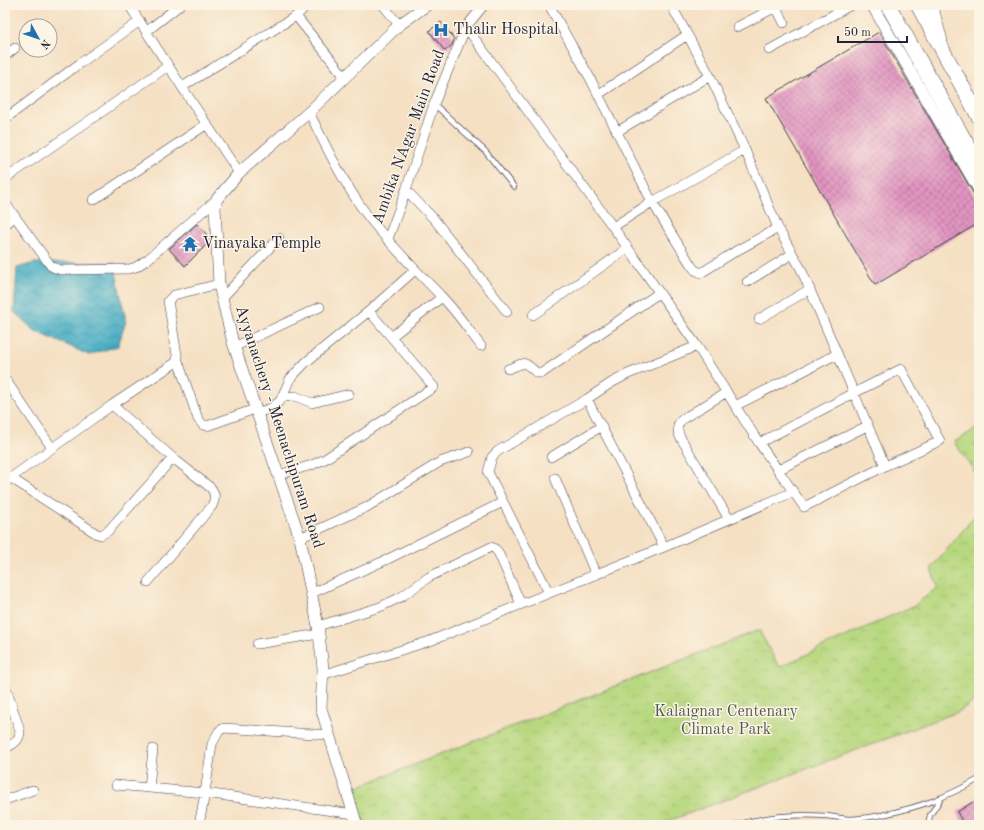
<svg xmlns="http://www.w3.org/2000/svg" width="984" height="830" font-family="'Old Standard TT',serif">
  <defs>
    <pattern id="park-crowns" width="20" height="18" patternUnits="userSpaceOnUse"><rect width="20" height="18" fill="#b7d87f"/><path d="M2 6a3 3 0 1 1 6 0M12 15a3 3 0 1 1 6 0" fill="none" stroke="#9db96f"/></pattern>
    <pattern id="water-waves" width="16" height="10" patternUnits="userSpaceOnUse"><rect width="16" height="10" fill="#46aec5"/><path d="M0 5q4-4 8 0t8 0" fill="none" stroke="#3a8da1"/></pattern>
    <pattern id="building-cross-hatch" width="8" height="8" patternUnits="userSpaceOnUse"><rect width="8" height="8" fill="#e295c1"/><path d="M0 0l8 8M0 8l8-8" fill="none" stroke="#b7799e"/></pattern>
  </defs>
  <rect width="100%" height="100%" fill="#fcf5e5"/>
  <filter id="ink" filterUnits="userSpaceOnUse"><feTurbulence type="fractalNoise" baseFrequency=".025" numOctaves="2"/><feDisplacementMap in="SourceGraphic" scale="8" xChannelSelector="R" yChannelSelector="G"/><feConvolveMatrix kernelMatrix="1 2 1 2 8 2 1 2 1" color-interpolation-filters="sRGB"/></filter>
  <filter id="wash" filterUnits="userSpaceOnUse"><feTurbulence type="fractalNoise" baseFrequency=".012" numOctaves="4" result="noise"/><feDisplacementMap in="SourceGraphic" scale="16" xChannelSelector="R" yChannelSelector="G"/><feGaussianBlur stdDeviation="0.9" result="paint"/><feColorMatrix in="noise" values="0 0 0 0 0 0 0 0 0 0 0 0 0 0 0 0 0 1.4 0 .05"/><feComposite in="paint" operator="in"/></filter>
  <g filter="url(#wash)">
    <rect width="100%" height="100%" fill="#f5e0c3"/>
    <path fill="url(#park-crowns)" stroke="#6c7d5d" d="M979,427V478L954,442Z
      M979,511V697L960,711L658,825H360L347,791L759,630L779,667L915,605L938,587L931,569Z"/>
    <path fill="url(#water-waves)" stroke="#346880" d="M34,263H114L126,321L118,346L89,355L35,331L14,312L17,268Z"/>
    <g id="blocks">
      <path fill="url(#building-cross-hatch)" d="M441,22L454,39L452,45L445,51L429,31Z
        M879,32L979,203V223L875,285L766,98Z
        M197,224L210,238V241L185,266L169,249Z
        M979,798V825H964L957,812Z"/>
    </g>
  </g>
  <g filter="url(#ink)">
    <use href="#blocks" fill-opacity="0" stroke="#423e4f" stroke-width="1"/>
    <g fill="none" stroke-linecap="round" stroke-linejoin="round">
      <defs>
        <path id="service" d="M434,104L485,151L514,187
          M736,825C765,816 797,814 827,816C834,817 841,818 848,819C860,819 871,817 882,815C920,807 945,798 979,779
          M928,825L930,815L940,800"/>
        <path id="minor" d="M129,5L182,87L239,173
          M383,5L399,25
          M549,5L590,78L652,202L613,227
          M671,5L710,76L745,150L778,228L801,269L854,393L759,443
          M775,5L784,23
          M296,16L345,77
          M466,27L613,227L697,346L759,443L778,470L867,426
          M737,27L776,7
          M147,31L180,5
          M769,50L851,5
          M5,56L15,48
          M182,87L296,16L307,5
          M599,94L687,35
          M309,112C326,147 344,184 367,215C389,244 416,270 441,296C456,311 468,329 481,346
          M5,119L79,64L140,21
          M618,131L710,76
          M745,150L652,202L691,265L695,270L701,273L736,251L778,228
          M5,179L168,66
          M406,190L434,219L507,312
          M93,200L207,124
          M5,203L51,266L55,268L61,270L129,269L136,267L148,259L217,199
          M5,225L15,216
          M388,239L406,190L434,104L466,27L484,5
          M747,282L792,254
          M219,284L174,295L168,301L178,361L198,419L203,425L207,426L255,409
          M222,298L279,238
          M533,315L628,248
          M759,319L810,289
          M391,337L442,297
          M234,347L320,307
          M508,369C527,362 522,360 537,373H542L659,293
          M5,379L52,448
          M727,392L684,418C677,424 677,426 679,435L729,519
          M283,397L295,396L312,403L349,394
          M587,399L664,547
          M112,405L173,458L211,488C216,495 215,499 212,506L148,582
          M735,406L837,354
          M257,413L271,408L280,401L290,379L305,363L369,311L415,270
          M551,457L602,426
          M778,470L804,507L885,466L940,441L901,369L854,393L885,466
          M278,475L312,465L325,459L434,387L369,311
          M11,478L97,534L101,535L108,531L173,458
          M555,478L596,575
          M5,482L112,405L178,361
          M300,538L367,507L440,462L469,452
          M312,593L386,560L503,502
          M549,593L488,472L492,457L498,451L587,399L611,383L628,374L697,346
          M318,626L380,607L401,597L429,577L491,547L495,549L498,552L521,604
          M257,644L319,634
          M322,675L430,641L664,547L793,492
          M5,685L20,731C20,740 13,745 5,748
          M116,785L205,793L354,814
          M149,788L153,749
          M5,800L33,790
          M199,825L205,793L212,744L219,731L224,728L329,735"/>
        <path id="tertiary" d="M872,5L979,190
          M932,5L942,41
          M357,825L321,708L323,668L318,626L300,538L233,343L222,298L219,284L215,207L217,199L239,173L309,112L399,25L427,5"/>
        <path id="trunk" d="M888,5L979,166
          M918,5L979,117"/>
      </defs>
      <use href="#service" stroke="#423e4f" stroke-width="6"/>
      <use href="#minor" stroke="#423e4f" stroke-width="10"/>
      <use href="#tertiary" stroke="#423e4f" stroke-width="12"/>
      <use href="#trunk" stroke="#423e4f" stroke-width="16"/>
      <use href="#service" stroke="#fff" stroke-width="4.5"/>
      <use href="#minor" stroke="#fff" stroke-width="9"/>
      <use href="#tertiary" stroke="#fff" stroke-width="11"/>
      <use href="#trunk" stroke="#fff" stroke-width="15"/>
    </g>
  </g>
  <defs>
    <symbol id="hospital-bare" viewBox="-9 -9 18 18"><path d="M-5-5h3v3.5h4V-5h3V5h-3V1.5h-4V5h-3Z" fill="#1f6fb2" stroke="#fcf5e5" stroke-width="2.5" paint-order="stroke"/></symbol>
    <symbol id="temple-bare" viewBox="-9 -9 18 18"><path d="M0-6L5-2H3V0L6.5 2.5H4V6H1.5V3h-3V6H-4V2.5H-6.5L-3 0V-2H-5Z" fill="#1f6fb2" stroke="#fcf5e5" stroke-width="2.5" paint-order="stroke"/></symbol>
  </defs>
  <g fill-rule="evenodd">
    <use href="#hospital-bare" x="430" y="19" width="22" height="22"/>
    <use href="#temple-bare" x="179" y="233" width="22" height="22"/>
  </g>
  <g text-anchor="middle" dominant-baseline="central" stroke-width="3" stroke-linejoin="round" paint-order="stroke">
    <g font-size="16" fill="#22223b" stroke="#fcf5e5" text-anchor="start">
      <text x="453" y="30">Thalir Hospital</text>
      <text x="202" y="244">Vinayaka Temple</text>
    </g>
    <g font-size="16" fill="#22223b" stroke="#fcf5e5">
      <text transform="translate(409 137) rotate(-70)">Ambika NAgar Main Road</text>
      <text transform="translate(279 427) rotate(72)">Ayyanachery - Meenachipuram Road</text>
    </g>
    <g font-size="16" fill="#4f594f" stroke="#fcf5e5">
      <text x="726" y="712">Kalaignar Centenary<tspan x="726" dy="18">Climate Park</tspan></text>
    </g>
  </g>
  <rect width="984" height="830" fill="none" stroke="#fcf5e5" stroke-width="20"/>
  <g transform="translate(38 38) rotate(130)"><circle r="19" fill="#fcf5e5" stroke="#a5a1a1"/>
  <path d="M0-3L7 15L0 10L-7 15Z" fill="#1f6fb2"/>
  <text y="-6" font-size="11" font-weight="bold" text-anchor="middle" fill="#22223b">N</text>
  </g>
  <path d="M838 36v6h69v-6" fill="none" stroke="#22223b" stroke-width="2"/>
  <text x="844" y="36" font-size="12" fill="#22223b" stroke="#fcf5e5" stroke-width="3" paint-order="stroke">50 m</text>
</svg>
